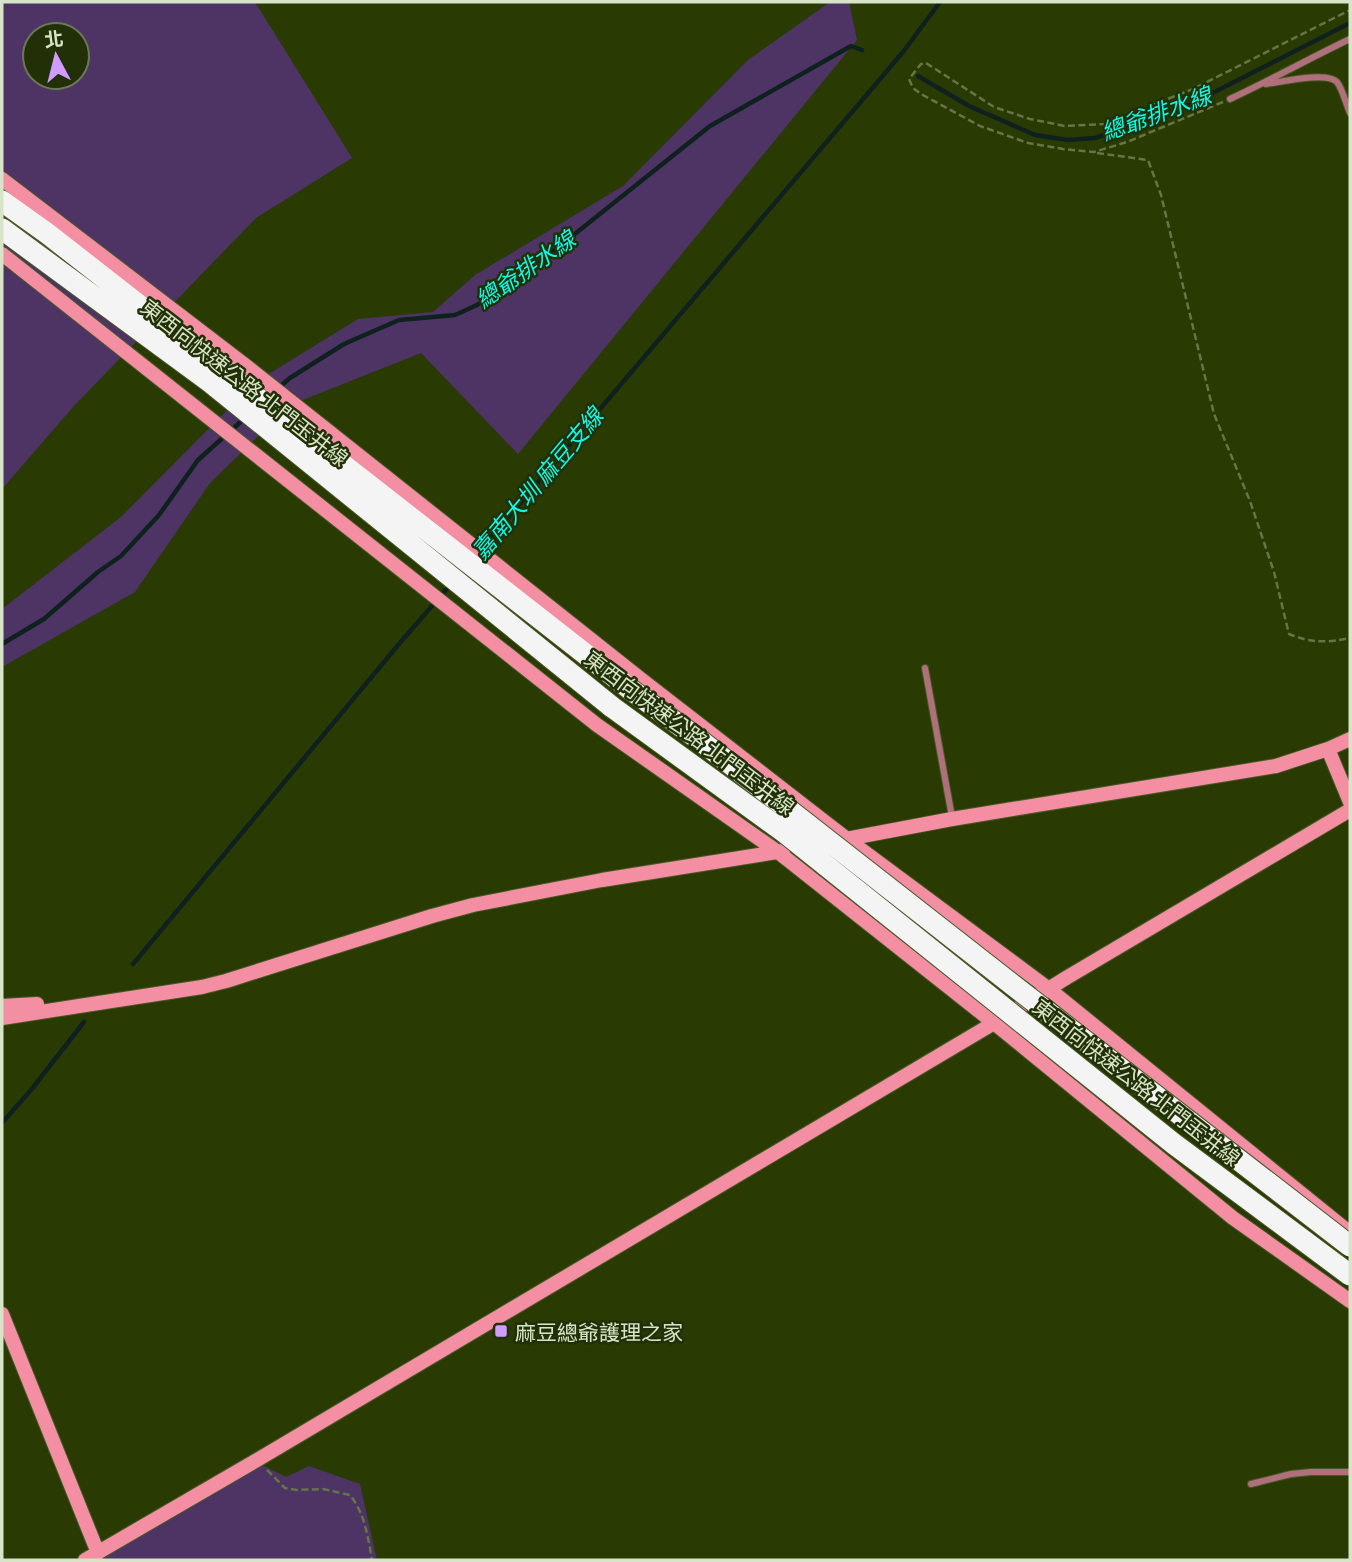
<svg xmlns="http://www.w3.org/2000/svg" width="1352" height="1562" font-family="Commissioner,'Noto Sans TC',sans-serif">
  <rect width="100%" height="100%" fill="#293b03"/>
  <path fill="#4d3464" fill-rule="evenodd" d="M2,2H255L352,158L256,218L73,407L2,489ZM35,35H77V77H35Z
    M830,2H849L857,40L518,454L421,353L290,405L210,483L135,592L2,667V609L121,517L254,383L358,319L433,312L475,275L623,186L748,60Z
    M252,1460L286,1477L309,1466L360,1484L377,1560H99L98,1559Z"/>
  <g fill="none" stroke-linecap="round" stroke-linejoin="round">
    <path stroke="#0f211f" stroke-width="4.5" d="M918,76L969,106L1035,135L1068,140L1095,138L1187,106L1350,23
      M277,389L290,378L344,344L399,320L455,315L477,305L531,269L710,126L851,46L862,50
      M482,548L903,52L940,2
      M2,644L44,619L98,572L121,556L159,515L198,460L245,418
      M133,964L399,644L451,584
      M2,1123L31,1090L84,1022"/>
    <defs>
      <path id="lane" d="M1266,84C1281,82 1327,71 1337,82C1343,90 1346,104 1350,113
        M1230,99C1271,80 1310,58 1350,39
        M925,668L952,817
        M1251,1484L1291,1474L1311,1472H1350"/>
      <path id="secondary" d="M2,179L245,365L642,680L847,839L1049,989L1350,1233
        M2,254L597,725L778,852L994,1023L1233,1218L1350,1301
        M1328,749L1350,802
        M841,840L952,819L1276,766L1328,749L1350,739
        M2,1006L37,1004
        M2,1018L202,987L226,981L432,916L473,905L602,880L783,851
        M2,1314L98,1553
        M85,1560L257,1460L994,1023L1066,978L1350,810"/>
      <path id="highway" d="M2,201L48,234L630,689
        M2,229L210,382L612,707"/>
    </defs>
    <use href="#lane" stroke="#485926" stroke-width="8"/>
    <use href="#secondary" stroke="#485926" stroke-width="16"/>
    <use href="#highway" stroke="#485926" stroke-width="23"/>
    <path stroke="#647546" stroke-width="2.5" stroke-dasharray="7 3.5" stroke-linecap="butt" d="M1223,102L1127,142L1094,152L1063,149L1028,143L980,126L921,94L913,88L909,79L921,64L926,63L994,107L1030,119L1065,126L1104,124L1193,89L1350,10
      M1097,153L1148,160L1161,195L1214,414L1250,501L1274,572L1289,634C1311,643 1326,643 1350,638
      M267,1470L285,1488L297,1490L323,1489L350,1495C365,1514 368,1537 372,1560"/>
    <use href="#lane" stroke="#af6f7b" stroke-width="6"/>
    <use href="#secondary" stroke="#f48fa3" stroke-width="14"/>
    <use href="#highway" stroke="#f4f4f4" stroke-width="21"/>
    <defs>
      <path id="highway-bridge" d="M630,689L701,741L1023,993L1350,1246
        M612,707L784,832L1174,1144L1350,1275"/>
    </defs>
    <use href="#highway-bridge" stroke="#485926" stroke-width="23" stroke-linecap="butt"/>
    <use href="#highway-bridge" stroke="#f4f4f4" stroke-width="21"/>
  </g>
  <rect fill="#d09dff" stroke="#213007" stroke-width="2.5" x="494" y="1324" width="14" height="14" rx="3.5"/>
  <g text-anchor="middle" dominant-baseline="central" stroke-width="5" stroke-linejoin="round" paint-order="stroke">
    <g font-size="21" fill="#d7e4c7" stroke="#213007">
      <text transform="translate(245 382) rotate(38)">東西向快速公路 北門玉井線</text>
      <text transform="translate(690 732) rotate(37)">東西向快速公路 北門玉井線</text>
      <text transform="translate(1137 1082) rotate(38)">東西向快速公路 北門玉井線</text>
    </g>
    <g font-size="21" fill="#d7e4c7" stroke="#213007" text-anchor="start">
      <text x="515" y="1331">麻豆總爺護理之家</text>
    </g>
    <g font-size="23" font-style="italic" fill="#11f7e9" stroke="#213007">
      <text transform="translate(1156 113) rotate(-20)">總爺排水線</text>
      <text transform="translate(525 269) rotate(-35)">總爺排水線</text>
      <text transform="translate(537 483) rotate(-50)">嘉南大圳 麻豆支線</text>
    </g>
  </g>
  <rect width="1352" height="1562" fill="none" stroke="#d7e4c7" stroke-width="7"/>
  <g transform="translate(56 56) rotate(353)"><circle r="33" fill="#213007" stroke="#6a7854" stroke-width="2"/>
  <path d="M0-5L12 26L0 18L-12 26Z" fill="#d09dff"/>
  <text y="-10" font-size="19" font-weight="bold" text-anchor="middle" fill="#d7e4c7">北</text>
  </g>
</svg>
